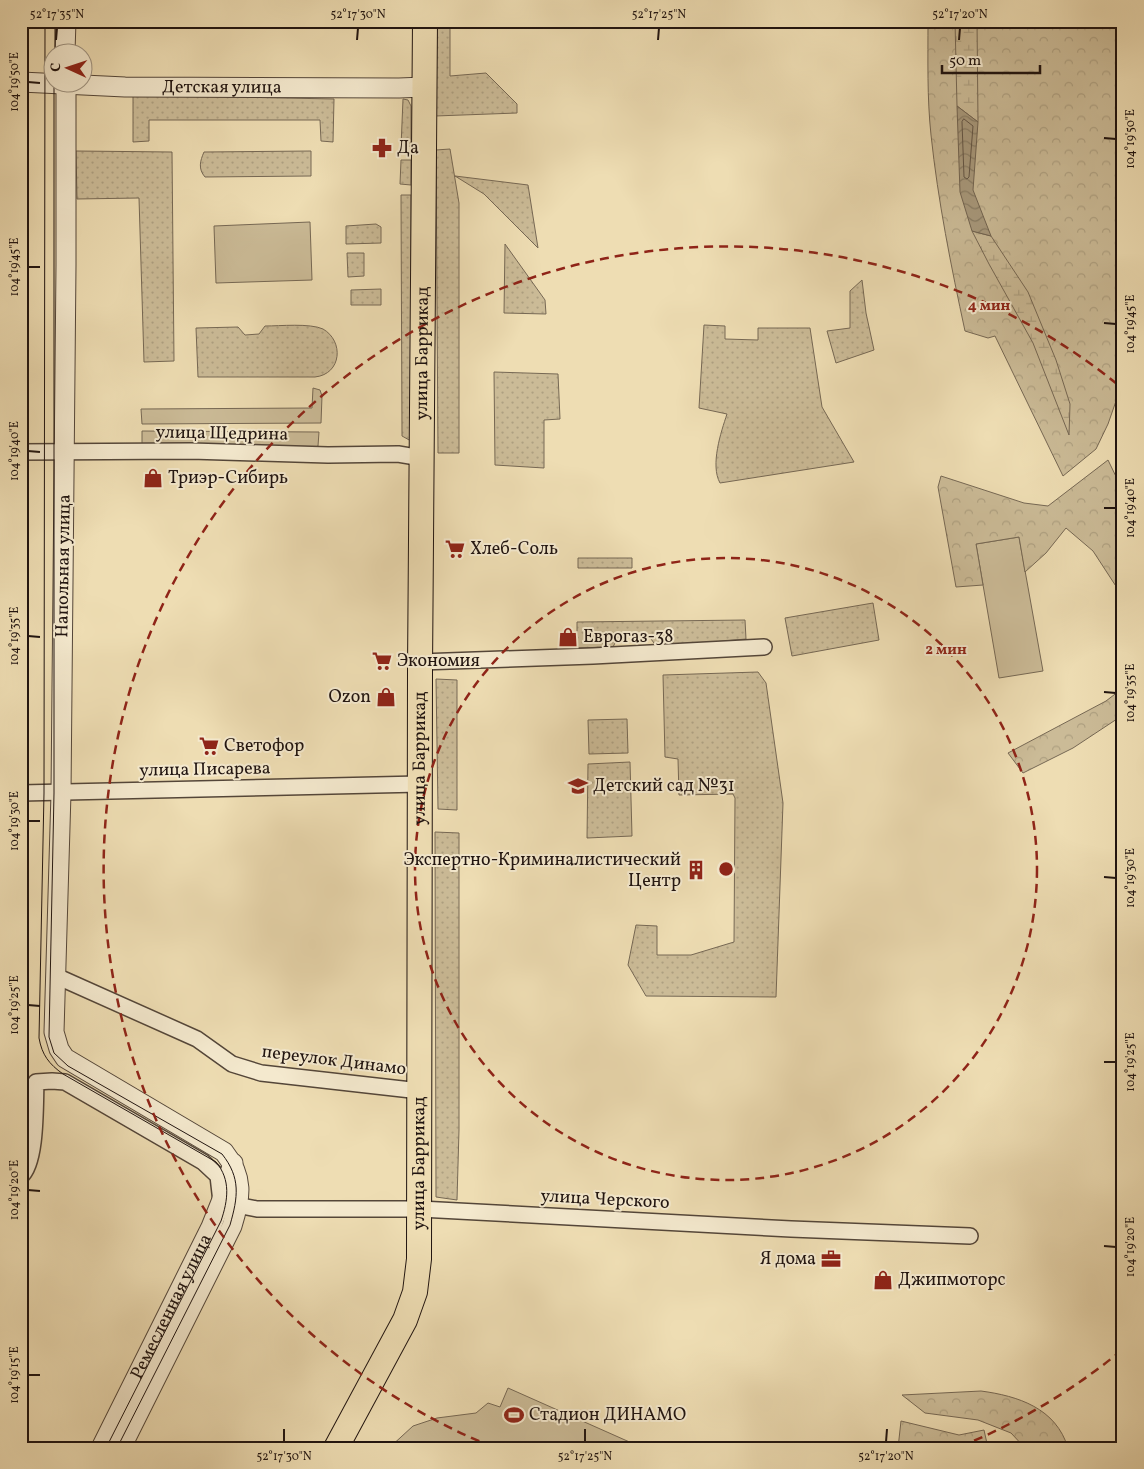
<svg xmlns="http://www.w3.org/2000/svg" width="1144" height="1469" font-family="Vollkorn,serif">
  <defs>
    <pattern id="forest-crowns" width="20" height="18" patternUnits="userSpaceOnUse" patternTransform="scale(1.25)"><rect width="20" height="18" fill="#cbbb97"/><path d="M2 6a3 3 0 1 1 6 0M12 15a3 3 0 1 1 6 0" fill="none" stroke="#aea081"/></pattern>
    <pattern id="wetland-marsh" width="20" height="14" patternUnits="userSpaceOnUse" patternTransform="scale(1.25)"><rect width="20" height="14" fill="#cbbb97"/><path d="M1 5h8M5 5V1M11 12h8M15 12V8" fill="none" stroke="#aea081"/></pattern>
    <pattern id="park-dots" width="8" height="8" patternUnits="userSpaceOnUse" patternTransform="scale(1.25)"><rect width="8" height="8" fill="#cbbb97"/><path d="M2 2h.1M6 6h.1" fill="none" stroke="#aea081" stroke-width="1.8" stroke-linecap="round"/></pattern>
    <pattern id="water-waves" width="16" height="10" patternUnits="userSpaceOnUse" patternTransform="scale(1.25)"><rect width="16" height="10" fill="#a8997c"/><path d="M0 5q4-4 8 0t8 0" fill="none" stroke="#887c64"/></pattern>
  </defs>
  <rect width="100%" height="100%" fill="#eeddb3"/>
  <filter id="stains"><feTurbulence type="fractalNoise" baseFrequency=".004" numOctaves="4"/><feColorMatrix values="0 0 0 0 .2 0 0 0 0 .09 0 0 0 0 .02 0 0 0 .5 -.17"/></filter>
  <radialGradient id="worn" r=".72"><stop offset=".6" stop-color="#630" stop-opacity="0"/><stop offset="1" stop-color="#630" stop-opacity=".3"/></radialGradient>
  <path fill="#cbbb97" stroke="#766854" d="M310,222L312,280L216,283L214,226Z
    M313,388L320,390L322,396L321,423L142,424L141,409L312,408Z
    M142,431L319,432L318,446L312,449L142,445Z
    M1019,537L1043,671L999,678L976,544Z
    M508,1388L643,1448H389L413,1426L437,1418L476,1413L488,1403L500,1407Z"/>
  <path fill="url(#forest-crowns)" stroke="#766854" d="M928,21H1123V381L1108,424L1096,449L1063,476L995,336L988,338L965,331C951,266 938,201 931,135C927,98 928,59 928,21Z
    M1108,460L1123,491V597L1093,551L1066,528L1046,553L1025,572L1019,537L976,544L983,585L956,587L938,487L941,476L1024,503L1048,506Z
    M1123,688V715L1073,748L1023,773L1008,753L1106,701Z
    M981,1391C1018,1396 1056,1408 1068,1448H1025L1011,1433L978,1420L925,1413L902,1395Z
    M901,1421L959,1435L984,1430L988,1448H898Z"/>
  <path fill="url(#wetland-marsh)" stroke="#766854" d="M955,21H977L978,122L957,106Z
    M972,231L991,236L1028,292L1056,360L1070,404L1069,435L1033,343L989,264Z"/>
  <path fill="url(#park-dots)" stroke="#766854" d="M435,21H450V76L486,73L517,104V113L435,116Z
    M133,95L334,99L333,142L321,141L320,120H149V141L133,142Z
    M403,99L408,100L411,106V146L401,147Z
    M450,149L459,203V453H438L436,150Z
    M76,151L172,152L174,361L144,362L139,198L77,199Z
    M311,151V176L205,177C198,169 200,161 204,152Z
    M401,160H411V185L400,184Z
    M455,176L528,185L538,248L484,194Z
    M401,195H411V441L402,436Z
    M376,224L381,227V243L346,244V226Z
    M505,244L545,300L546,314L504,313Z
    M347,253H364V276L348,277Z
    M862,280L866,313L874,350L836,363L827,331L850,328V291Z
    M381,289V305H351V290Z
    M704,325L725,326V339L758,340V328H810L822,407L854,462L720,483C710,465 721,432 727,414L699,408Z
    M265,326C280,326 310,323 323,329C344,341 342,374 315,377H198L196,328L238,327L245,335L259,334Z
    M494,372L558,374L560,419L544,420V468L495,465Z
    M578,558H632V568H578Z
    M873,603L879,640L792,656L785,618Z
    M745,620L746,639L657,647L648,635L618,637L613,647L577,648V622Z
    M758,672L766,683L783,803L776,997L646,996L628,965L636,925L657,926V955H691L734,942L735,798L733,794L679,795L678,759L665,757L663,675Z
    M436,679L457,680V810L438,809Z
    M627,719L628,753L589,754L588,720Z
    M630,762L632,836L587,838L588,764Z
    M435,832L459,833V1130L457,1200L436,1197Z"/>
  <path fill="url(#water-waves)" stroke="#726451" d="M957,106L978,122L973,190L991,236L972,231L960,192Z
    M1123,417V472L1122,465L1117,451Z"/>
  <g fill="none" stroke-linecap="round" stroke-linejoin="round">
    <path stroke="#645646" stroke-width="1" d="M964,119L973,126L969,177L967,179L964,177L962,122Z"/>
    <defs>
      <path id="minor" d="M21,452L191,451L328,455L398,454L422,458
        M420,662L593,656L764,647
        M21,793L420,784
        M56,976L197,1039L232,1064L261,1073L420,1091
        M21,1176C37,1163 35,1103 36,1082L52,1081L65,1082L203,1162L218,1176L221,1202L257,1209H420L791,1229L970,1236"/>
      <g id="tertiary">
        <path d="M65,52L66,21"/>
        <path id="s1" d="M21,82L125,87L399,88L424,87"/>
        <path d="M66,82V265L61,793L54,1032L59,1049L65,1058L224,1152C244,1177 241,1197 232,1226L121,1448"/>
        <path id="s2" d="M101,1448L211,1227L221,1202L233,1163"/>
      </g>
      <g id="primary">
        <path id="s3" d="M336,1448L405,1320L415,1292L419,1259L420,670L425,21"/>
      </g>
    </defs>
    <use href="#minor" stroke="#544639" stroke-width="18"/>
    <use href="#tertiary" stroke="#544639" stroke-width="21"/>
    <use href="#primary" stroke="#201410" stroke-width="26"/>
    <use href="#minor" stroke="#f4e9ce" stroke-width="15"/>
    <use href="#tertiary" stroke="#f4e9ce" stroke-width="19"/>
    <use href="#primary" stroke="#eeddb3" stroke-width="24"/>
    <path stroke="#201410" stroke-width="1" d="M45,21L44,793L39,1038C42,1055 49,1064 63,1074L216,1162C231,1180 228,1200 221,1221L106,1448
      M55,52V21
      M54,82V793L49,1037L54,1053L68,1066L222,1154C241,1178 238,1197 230,1225L117,1448"/>
  </g>
  <path fill="none" stroke="#201410" stroke-width="2" d="M56,40L57,28M357,40L358,28M658,40L659,28M959,40L960,28M28,82L40,83M1104,138L1116,139M28,267H40M1104,323L1116,324M28,451L40,452M1104,508H1116M28,636L40,637M1104,692L1116,693M28,821H40M1104,877L1116,878M28,1005L40,1006M1104,1062H1116M28,1190L40,1191M1104,1246L1116,1247M28,1375H40M284,1442V1429M585,1442V1429M886,1442L887,1429"/>
  <g fill="none" stroke="#8f2418" stroke-width="2.5" stroke-dasharray="9 6">
    <circle cx="726" cy="869" r="311"/>
    <path d="M1122 1350A623 623 0 0 1 959 1447M493 1447A623 623 0 1 1 1122 388"/>
  </g>
  <defs>
    <symbol id="pharmacy-bare" viewBox="-9 -9 18 18"><path d="M-2-6h4v4h4v4h-4v4h-4v-4h-4v-4h4Z" fill="#8f2418" stroke="#f4e9ce" stroke-width="2.5" paint-order="stroke"/></symbol>
    <symbol id="shop-bare" viewBox="-9 -9 18 18"><path d="M-5-2.5h2.3a2.7 3.5 0 0 1 5.4 0H5L5.5 6h-11ZM-1.5-2.5h3a1.5 2.3 0 0 0-3 0Z" fill="#8f2418" stroke="#f4e9ce" stroke-width="2.5" paint-order="stroke"/></symbol>
    <symbol id="supermarket-bare" viewBox="-9 -9 18 18"><path d="M-6-5.5h2.5l.6 2H6L4.5 2H-2.5L-4.4-4H-6ZM-1.5 3.2a1.3 1.3 0 1 0 .1 0ZM3 3.2a1.3 1.3 0 1 0 .1 0Z" fill="#8f2418" stroke="#f4e9ce" stroke-width="2.5" paint-order="stroke"/></symbol>
    <symbol id="school-bare" viewBox="-9 -9 18 18"><path d="M0-5L7-2L0 1L-7-2ZM-4 1L0 2.5L4 1V4Q0 6-4 4Z" fill="#8f2418" stroke="#f4e9ce" stroke-width="2.5" paint-order="stroke"/></symbol>
    <symbol id="building-bare" viewBox="-9 -9 18 18"><path d="M-4-6H4V6H1V3H-1V6H-4ZM-2.5-4.3h1.7v1.8h-1.7ZM.8-4.3h1.7v1.8H.8ZM-2.5-1h1.7V.8h-1.7ZM.8-1h1.7V.8H.8Z" fill="#8f2418" stroke="#f4e9ce" stroke-width="2.5" paint-order="stroke"/></symbol>
    <symbol id="office-bare" viewBox="-9 -9 18 18"><path d="M-6-3h4V-5.5h4V-3h4V5H-6ZM-1-4.5V-3h2v-1.5ZM-6 0V1H6V0Z" fill="#8f2418" stroke="#f4e9ce" stroke-width="2.5" paint-order="stroke"/></symbol>
    <symbol id="stadium-bare" viewBox="-9 -9 18 18"><path d="M0-5a6.5 5 0 1 0 0 10a6.5 5 0 1 0 0-10ZM-3.5-1.8h7v3.6h-7Z" fill="#8f2418" stroke="#f4e9ce" stroke-width="2.5" paint-order="stroke"/></symbol>
  </defs>
  <g fill-rule="evenodd">
    <use href="#pharmacy-bare" x="368" y="134" width="28" height="28"/>
    <use href="#shop-bare" x="139" y="464" width="28" height="28"/>
    <use href="#supermarket-bare" x="441" y="535" width="28" height="28"/>
    <use href="#shop-bare" x="554" y="623" width="28" height="28"/>
    <use href="#supermarket-bare" x="368" y="647" width="28" height="28"/>
    <use href="#shop-bare" x="372" y="683" width="28" height="28"/>
    <use href="#supermarket-bare" x="195" y="732" width="28" height="28"/>
    <use href="#school-bare" x="564" y="772" width="28" height="28"/>
    <use href="#building-bare" x="682" y="856" width="28" height="28"/>
    <use href="#office-bare" x="817" y="1245" width="28" height="28"/>
    <use href="#shop-bare" x="869" y="1266" width="28" height="28"/>
    <use href="#stadium-bare" x="500" y="1401" width="28" height="28"/>
  </g>
  <g text-anchor="middle" dominant-baseline="central" stroke-width="4" stroke-linejoin="round" paint-order="stroke">
    <g font-size="18" fill="#201410" stroke="#f4e9ce">
      <text stroke="none"><textPath href="#s1" startOffset="201">Детская улица</textPath></text>
      <text stroke="none"><textPath href="#s3" startOffset="1114">улица Баррикад</textPath></text>
      <text transform="translate(222 434) rotate(1)">улица Щедрина</text>
      <text transform="translate(64 566) rotate(-89)">Напольная улица</text>
      <text stroke="none"><textPath href="#s3" startOffset="709">улица Баррикад</textPath></text>
      <text transform="translate(205 770) rotate(-1)">улица Писарева</text>
      <text transform="translate(334 1061) rotate(7)">переулок Динамо</text>
      <text stroke="none"><textPath href="#s3" startOffset="304">улица Баррикад</textPath></text>
      <text transform="translate(605 1200) rotate(3)">улица Черского</text>
      <text stroke="none"><textPath href="#s2" startOffset="158">Ремесленная улица</textPath></text>
    </g>
    <g font-size="18" fill="#201410" stroke="#f4e9ce" text-anchor="start">
      <text x="397" y="148">Да</text>
      <text x="168" y="478">Триэр-Сибирь</text>
      <text x="470" y="549">Хлеб-Соль</text>
      <text x="583" y="637">Еврогаз-38</text>
      <text x="397" y="661">Экономия</text>
      <text x="371" y="697" text-anchor="end">Ozon</text>
      <text x="224" y="746">Светофор</text>
      <text x="593" y="786">Детский сад №31</text>
      <text x="681" y="860" text-anchor="end">Экспертно-Криминалистический<tspan x="681" dy="21">Центр</tspan></text>
      <text x="816" y="1259" text-anchor="end">Я дома</text>
      <text x="898" y="1280">Джипмоторс</text>
      <text x="529" y="1415">Стадион ДИНАМО</text>
    </g>
  </g>
  <circle cx="726" cy="869" r="8" fill="#8f2418" stroke="#f4e9ce" stroke-width="2.5"/>
  <g font-size="15" text-anchor="middle" font-weight="bold" fill="#8f2418" stroke="#f4e9ce" stroke-width="4" stroke-linejoin="round" paint-order="stroke">
    <text x="989" y="310">4 мин</text>
    <text x="946" y="654">2 мин</text>
  </g>
  <rect width="1144" height="1469" fill="none" stroke="#eeddb3" stroke-width="55"/>
  <g transform="translate(68 68) rotate(273)"><circle r="24" fill="#f4e9ce" stroke="#9f9482"/>
  <path d="M0-4L9 19L0 12L-9 19Z" fill="#8f2418"/>
  <text y="-8" font-size="14" font-weight="bold" text-anchor="middle" fill="#201410">С</text>
  </g>
  <path d="M942 65v8h98v-8" fill="none" stroke="#201410" stroke-width="2.5"/>
  <text x="949" y="65" font-size="15" fill="#201410" stroke="#f4e9ce" stroke-width="4" paint-order="stroke">50 m</text>
  <rect x="28" y="28" width="1088" height="1414" fill="none" stroke="#201410" stroke-width="2"/>
  <g font-size="12" text-anchor="middle" fill="#201410">
    <text x="57" y="18">52°17'35"N</text>
    <text x="358" y="18">52°17'30"N</text>
    <text x="659" y="18">52°17'25"N</text>
    <text x="960" y="18">52°17'20"N</text>
    <text transform="translate(14 82) rotate(-90)" y="4">104°19'50"E</text>
    <text transform="translate(1130 139) rotate(-90)" y="4">104°19'50"E</text>
    <text transform="translate(14 267) rotate(-90)" y="4">104°19'45"E</text>
    <text transform="translate(1130 324) rotate(-90)" y="4">104°19'45"E</text>
    <text transform="translate(14 451) rotate(-90)" y="4">104°19'40"E</text>
    <text transform="translate(1130 508) rotate(-90)" y="4">104°19'40"E</text>
    <text transform="translate(14 636) rotate(-90)" y="4">104°19'35"E</text>
    <text transform="translate(1130 693) rotate(-90)" y="4">104°19'35"E</text>
    <text transform="translate(14 821) rotate(-90)" y="4">104°19'30"E</text>
    <text transform="translate(1130 878) rotate(-90)" y="4">104°19'30"E</text>
    <text transform="translate(14 1005) rotate(-90)" y="4">104°19'25"E</text>
    <text transform="translate(1130 1062) rotate(-90)" y="4">104°19'25"E</text>
    <text transform="translate(14 1190) rotate(-90)" y="4">104°19'20"E</text>
    <text transform="translate(1130 1247) rotate(-90)" y="4">104°19'20"E</text>
    <text transform="translate(14 1375) rotate(-90)" y="4">104°19'15"E</text>
    <text x="284" y="1460">52°17'30"N</text>
    <text x="585" y="1460">52°17'25"N</text>
    <text x="886" y="1460">52°17'20"N</text>
  </g>
  <rect width="100%" height="100%" filter="url(#stains)"/>
  <rect width="100%" height="100%" fill="url(#worn)"/>
</svg>
